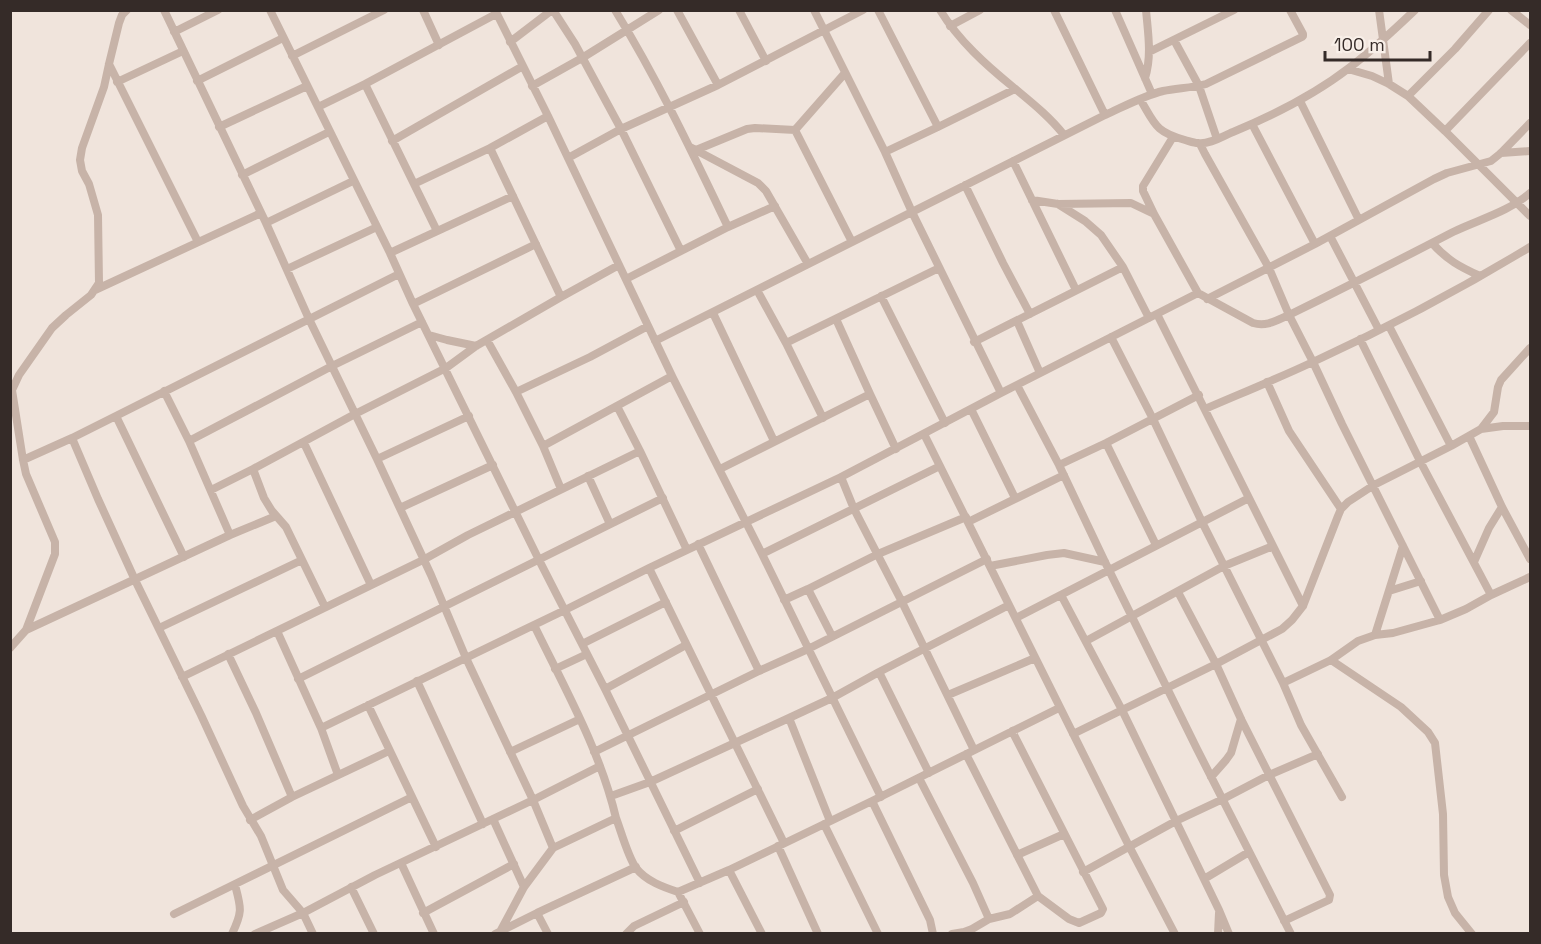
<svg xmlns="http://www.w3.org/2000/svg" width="1541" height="944" font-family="'Space Grotesk',sans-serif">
  <rect width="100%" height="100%" fill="#f0e4dc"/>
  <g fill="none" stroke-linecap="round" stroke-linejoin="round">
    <path stroke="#c7b3a8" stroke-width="8" d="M164,10L266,223L309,319L377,459L431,575L466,658L533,800L553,848L524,887L501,930
      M270,10L390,253L413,304L539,560L605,689L700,883
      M423,10L439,45
      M495,10L548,116L672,376L762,554L881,797
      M553,10L575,44L621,129L681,251
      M615,10C658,80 693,154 728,227L775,206
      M677,10L718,85
      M739,10L766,61
      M814,10L885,152L912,212L1001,393
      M878,10L938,127
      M940,10C959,41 986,65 1013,87C1031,102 1049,116 1064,135
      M1054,10L1105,115
      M1115,10L1152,94
      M1379,10L1389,84
      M1511,10L1530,25
      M950,26L980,10
      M174,32L218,10
      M1174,40L1199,86L1217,139
      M510,42L552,10
      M1149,52L1234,10
      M292,56L384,10
      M109,64L198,242
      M1348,69L1372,76L1389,84L1408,96L1445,131L1530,216
      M1145,78C1152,56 1148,33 1146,10
      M197,81L283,38
      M117,82L183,51
      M365,84L437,231
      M532,86L582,58L659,10
      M1408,96L1455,49L1489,10
      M1140,99C1155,124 1155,132 1185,140C1189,141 1194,143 1198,143C1209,145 1223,136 1233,132C1274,115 1314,95 1349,68C1373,50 1394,30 1415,10
      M1300,101L1359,220
      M318,107L365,84L496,14
      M1252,124L1315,244
      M219,127L307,86
      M795,130L852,242
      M795,130L845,73
      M1445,131L1530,43
      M1173,137L1143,186V191L1154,214L1198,293L1253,323C1267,327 1277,320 1289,315C1344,288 1399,260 1453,232C1480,219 1508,212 1530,193
      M392,141L523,66
      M1200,144L1205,154L1269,268L1289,315L1313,362L1342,424L1440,620
      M690,147L758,183L766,191L808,264
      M490,148L561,297
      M696,150L747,129L755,128L795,130
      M885,152L938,127L1015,89
      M1501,153L1530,151
      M568,158L621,129L718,85L863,10
      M1013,161L1076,290
      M242,175L329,132
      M414,184L490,148L548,116
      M965,185L1003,263L1030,314
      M1032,200L1058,204L1131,203L1154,214
      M1058,204L1085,221L1101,235L1123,267L1149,318
      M266,223L353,181
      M1330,236L1379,330
      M1432,243C1447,260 1460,267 1480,276
      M390,253L513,196
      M287,269L377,227
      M626,279L728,227
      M95,290L261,213
      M757,290L786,343L823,418
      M881,296L945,423
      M1207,299L1315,244L1434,179L1447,173L1491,161L1501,153L1530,123
      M413,304L536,244
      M713,313L774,441
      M1157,314L1303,606
      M836,319L870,394L896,449
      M1017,321L1040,373
      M1389,326L1451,446
      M429,335L447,340L476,346
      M1111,337L1153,419L1202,522L1283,683L1301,725L1342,797
      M1360,339L1420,461L1491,595
      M487,340L516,392L543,446L561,489
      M655,341L1105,115C1123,107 1143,96 1163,91C1177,88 1192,88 1206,84L1302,37L1303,36V34L1290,10
      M974,342L1123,267
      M786,343L939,268
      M1267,382L1289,431L1341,509
      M1017,385L1059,465L1105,562L1197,749L1291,934
      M164,391L189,441L230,535
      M516,392L590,357L648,326
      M617,406L640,451L687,550
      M971,409L1015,498
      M1205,409C1242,393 1279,378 1315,361C1389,327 1461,289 1530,247
      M116,416L184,557
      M1481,429L1503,426H1530
      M924,434L1129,846L1175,934
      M1469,436L1502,507L1530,559
      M72,438L98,499L135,580L201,715L243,806L261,836L283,890L303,913L313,934
      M189,441L332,366L422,322
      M304,443L371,585
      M1106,443L1156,545
      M543,446L672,376
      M377,459L469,416
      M23,460L72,438L399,274
      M1059,465L1106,443L1199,395
      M253,469L264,498L272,511L286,527L325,607
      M720,469L870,394
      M588,476L610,524
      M841,477L854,509L902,602L974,750
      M211,490L253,469L355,414L446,368L476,346L561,297L619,265
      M400,508L493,465
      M968,522L1064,475
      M698,544L759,671
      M762,554L940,466
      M1474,562L1489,528L1502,507
      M990,566L1047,555L1064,553L1105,562
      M649,568L784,843
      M808,589L832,636
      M1389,591L1421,581
      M1178,592L1216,664L1241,719L1330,895L1329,900L1284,921
      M1061,595L1122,710L1219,910L1229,934
      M784,600L808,589L878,554L966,517
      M1016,618L1249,498
      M534,625C564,687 600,750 616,818
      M159,628L302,560
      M26,630L230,535L276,516
      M277,631L321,728L338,775
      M1375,635L1403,546
      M1086,641L1224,566L1273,546
      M582,644L666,602
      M10,648L26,630L55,554V542L26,474L23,460L12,390L19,375L52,328L66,315L91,295L99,283L98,215L89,184L82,171L80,160L82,148L104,87L109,64L119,23L122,15L127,10
      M228,654L256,713L292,797
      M1331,660L1401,707L1428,732L1435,743L1443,814L1444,875L1448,897L1455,913L1472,934
      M555,669L587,654
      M182,677L423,560L468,535L640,451
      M298,679L663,498
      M417,681L483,824
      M1283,683L1331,660L1358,641L1375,635L1393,633L1440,620L1466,609L1491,595L1530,577
      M605,689L686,645
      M948,695L1035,658
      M368,705L436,847
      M321,728L565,610L649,568L841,477L1001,393L1198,293
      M1073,734L1216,664L1282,629L1292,620L1303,606L1338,516L1341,509L1348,502L1374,485L1451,446L1481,429L1494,412L1498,387L1501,380L1530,348
      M510,752L580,719
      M594,752L759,671L808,649L987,559
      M966,754L1038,896L1069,919L1079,923L1101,913L1103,909L1012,731
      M929,773L879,672L1009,605
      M1211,777L1226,760L1231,753L1241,719
      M919,778L973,883L989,919
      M611,796L650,782L789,718
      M872,801L930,920L933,934
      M493,819L524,887
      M250,820L292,797L389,751
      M830,821L789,718L832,698L879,672
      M824,824L878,934
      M674,831L758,789
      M778,846L818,934
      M553,848L616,818C621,831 628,857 636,868C646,881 663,887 678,892L700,934
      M1017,855L1064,834
      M401,863L434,934
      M729,870L762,934
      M1083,872L1176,821L1223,799L1269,775L1318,754
      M1204,879L1249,852
      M351,887L374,934
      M678,892L729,870L872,801L1059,708
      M423,913L514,864
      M537,913L548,934
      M174,914L412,797
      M232,934C243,911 241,908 235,885
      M255,934L303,913L375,875L533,800L600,766
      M495,934L537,913L636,867
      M626,934L634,926L684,902
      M952,934L964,932L972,929L989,919L1010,914L1038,896
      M1218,934L1219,913"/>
  </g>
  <rect width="1541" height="944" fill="none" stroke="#352b28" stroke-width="24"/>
  <path d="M1325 51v9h105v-9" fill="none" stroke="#352b28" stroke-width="3"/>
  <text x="1334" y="51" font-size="18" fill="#352b28" stroke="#f8efe8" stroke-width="4.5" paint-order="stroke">100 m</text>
</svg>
